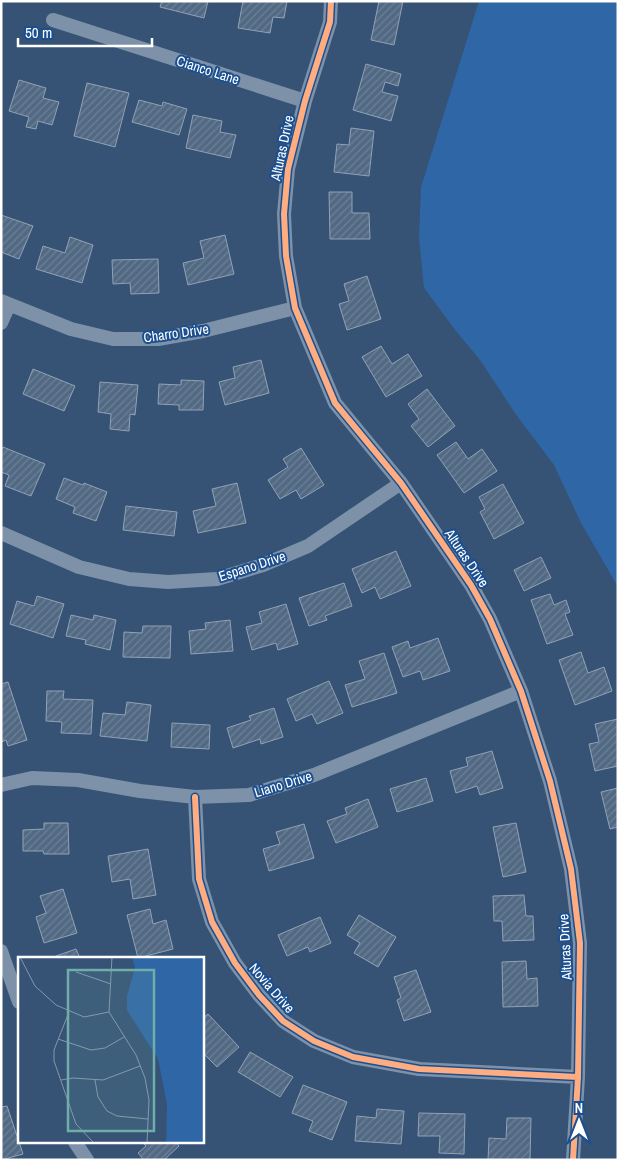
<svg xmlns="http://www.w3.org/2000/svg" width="619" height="1161" font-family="'Archivo Narrow',sans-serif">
  <defs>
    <pattern id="building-hatch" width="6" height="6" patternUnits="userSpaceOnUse" patternTransform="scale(1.25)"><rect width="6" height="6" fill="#526984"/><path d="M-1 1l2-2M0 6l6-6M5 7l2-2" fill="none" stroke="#6c8096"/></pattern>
  </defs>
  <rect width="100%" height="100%" fill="#365274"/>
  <path fill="#2f66a5" d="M479,1H618V587L581,523L554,465L517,416L480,360L456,331L424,288L419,238L421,187Z"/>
  <path fill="url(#building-hatch)" stroke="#92a2b6" d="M162,1H208L204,18L160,7Z
    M243,1H287L284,18L273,17L270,33L238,28Z
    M379,1H403L394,45L371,40Z
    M366,64L401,74L398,86L385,82L382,92L398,96L391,121L353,110Z
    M19,80L46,88L43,98L59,102L52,125L38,121L36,129L26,127L29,117L9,111Z
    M87,83L129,93L115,147L74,136Z
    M139,100L162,106L163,102L187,109L179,135L132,122Z
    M193,115L222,121L220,132L236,135L230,158L186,148Z
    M351,128L374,131L369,176L334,172L337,144L349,145Z
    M329,192H352V213H369L370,239H330Z
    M1,215L33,226L19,259L1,252Z
    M225,235L234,274L188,285L183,263L204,258L200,241Z
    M70,237L93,245L82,283L36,269L43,246L65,253Z
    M158,259L159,293L131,294L130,283L113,284L112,260Z
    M367,276L381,319L347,330L339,304L349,301L344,284Z
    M381,346L392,364L408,354L422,376L386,397L362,357Z
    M261,360L269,393L225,405L219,382L235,378L233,367Z
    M33,369L75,386L64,411L23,394Z
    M181,380L204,381L203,410H179V405L158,404L159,384L181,385Z
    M100,382L138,385L135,415L130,414L129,431L110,429L111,414L98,412Z
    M427,389L455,426L428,447L411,426L419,419L408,404Z
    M456,442L468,459L482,449L497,471L464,493L437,455Z
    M3,447L45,464L31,496L5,486L9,475L1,472V451Z
    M301,448L324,485L301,499L296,490L280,499L268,480L288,467L283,459Z
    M64,478L83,485L84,483L107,492L96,521L73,513L75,507L56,499Z
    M237,483L246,523L198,533L193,511L216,506L212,489Z
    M503,484L524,523L494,539L480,512L485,509L479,497Z
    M126,506L177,512L174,536L123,530Z
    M396,551L411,586L380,599L375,587L362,593L352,569Z
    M541,557L551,578L524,591L514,570Z
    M344,583L352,606L325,616L327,620L309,626L299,598Z
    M550,594L554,605L566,600L570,612L565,614L573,635L547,644L531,600Z
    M37,596L64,604L53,638L10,624L17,601L34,606Z
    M286,604L298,644L278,650L276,643L252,650L246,627L262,623L259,612Z
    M71,615L93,620L94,615L116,620L110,650L85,644L86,640L66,636Z
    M230,620L233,651L191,654L189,631L206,629L205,623Z
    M143,626H171L170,658L123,657L124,632L142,633Z
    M438,638L450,671L423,680L420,671L403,677L392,647L408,641L410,648Z
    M581,652L588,673L604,667L612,691L575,705L559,660Z
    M384,653L397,693L352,707L345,685L365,679L359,661Z
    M329,681L343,713L317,724L312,714L296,721L287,699Z
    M8,682L27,740L8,746L6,740L1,742V684Z
    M47,691H64L63,699L93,700L91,734L61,733L62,722L46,721Z
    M127,702L151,705L147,741L100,736L103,713L125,715Z
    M274,708L283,737L261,744L260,739L233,748L227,728L251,720L249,716Z
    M618,719V766L595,771L589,744L599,742L595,724Z
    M172,723L210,725L209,749L171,747Z
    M492,751L503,788L480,795L477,786L456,793L450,771L468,766L466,758Z
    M426,778L433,801L397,812L390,789Z
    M618,788V827L610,829L601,792Z
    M368,799L378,827L336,843L327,821L347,814L345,808Z
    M44,823H68L69,854H44L43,851H23V830L44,829Z
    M516,823L526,872L503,877L493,827Z
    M304,824L314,858L269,871L263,849L280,844L276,832Z
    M148,849L156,895L133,899L130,879L112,882L108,856Z
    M63,889L77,933L44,943L36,917L46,913L40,896Z
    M524,895L526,916H533L534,940L503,941L502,921H494L493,896Z
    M150,909L153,924L166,920L173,949L138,958L127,915Z
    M359,915L396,937L378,967L354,953L360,943L347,935Z
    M320,917L331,943L310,952L308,947L287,956L278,935Z
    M76,949L80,958H57L56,956Z
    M526,961L527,979L537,978L538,1006L503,1007L502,962Z
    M416,970L431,1012L404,1021L397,1000L401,998L394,977Z
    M208,1014L239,1047L217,1067L202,1052V1019Z
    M250,1052L293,1077L280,1097L238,1072Z
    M303,1085L347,1102L332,1140L309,1131L313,1121L292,1113Z
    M7,1106L23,1154L1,1160V1107Z
    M377,1109L404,1111L401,1144L355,1141L357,1116L376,1118Z
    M419,1113L465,1114L464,1154L439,1153L440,1136H418Z
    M507,1118H531L530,1160H488L489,1138L506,1139Z
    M142,1142H176L179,1146L164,1160H144L138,1153L146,1146Z"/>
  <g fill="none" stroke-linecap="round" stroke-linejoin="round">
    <path stroke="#7d92a8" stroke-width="14" d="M331,1L330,22L305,101L288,169L284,214L286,256L295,308L335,403L401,483L471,585L490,619L521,691L550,781L571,869L580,943L578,1077L573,1160
      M53,20L305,101
      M1,301L71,329L113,339H158L203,331L295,308
      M1,323L9,305
      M1,533L79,567L129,579L168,582L217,579L263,565L308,546L401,483
      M1,785L32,778L78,780L140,791L195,797L249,795L314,775L521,691
      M195,797L199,879L212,922L235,963L259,995L283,1021L314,1041L353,1057L419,1069L578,1077
      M1,951L19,1002
      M75,1142L87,1160"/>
    <defs>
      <path id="cycleway" d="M331,1L330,22L305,101L288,169L284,214L286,256L295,308L335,403L401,483L471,585L490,619L521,691L550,781L571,869L580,943L578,1077L573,1160
        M195,797L199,879L212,922L235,963L259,995L283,1021L314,1041L353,1057L419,1069L578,1077"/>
    </defs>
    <use href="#cycleway" stroke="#1b4f8f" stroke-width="9"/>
    <use href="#cycleway" stroke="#ffac80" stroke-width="6"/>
  </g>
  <g text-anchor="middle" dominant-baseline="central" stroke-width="4" stroke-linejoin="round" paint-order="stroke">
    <g font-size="14" fill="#fff" stroke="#1b4f8f">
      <text transform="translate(208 70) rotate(18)">Cianco Lane</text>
      <text transform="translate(282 148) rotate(-78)">Alturas Drive</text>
      <text transform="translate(176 333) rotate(-8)">Charro Drive</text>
      <text transform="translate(467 558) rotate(56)">Alturas Drive</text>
      <text transform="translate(252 566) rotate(-18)">Espano Drive</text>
      <text transform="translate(283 784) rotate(-17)">Liano Drive</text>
      <text transform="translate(565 947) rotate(-93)">Alturas Drive</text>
      <text transform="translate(272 988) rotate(49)">Novia Drive</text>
    </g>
  </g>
  <g transform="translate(18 957)">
    <rect width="186" height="186" fill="#365274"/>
    <path d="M114,0H186V186H148L149,147L140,102L109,53V39L117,11Z" fill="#2f66a5"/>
    <path fill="none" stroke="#8697ac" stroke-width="1" d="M2,0L17,29L38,48L66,60L91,55M94,0L91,55L118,98L127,121L131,143L129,186M58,15L93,27M51,55L36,93V104L58,167L76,186M40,82L73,93L87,91L106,80M43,123L55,121L85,123L122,109M77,123L80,140L89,154L99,159L130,162"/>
    <path fill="#6fada8" fill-opacity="0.15" stroke="#6fada8" stroke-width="2.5" d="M50,13H136V174H50Z"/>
    <rect width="186" height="186" fill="none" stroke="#fff" stroke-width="2.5"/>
  </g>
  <rect width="619" height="1161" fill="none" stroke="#ffffff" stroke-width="5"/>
  <g transform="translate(579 1121)" stroke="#1b4f8f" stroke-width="4" paint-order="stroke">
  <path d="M0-4L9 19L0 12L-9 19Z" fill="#ffffff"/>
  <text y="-8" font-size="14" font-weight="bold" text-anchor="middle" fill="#ffffff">N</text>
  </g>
  <path d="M18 38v8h134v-8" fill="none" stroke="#ffffff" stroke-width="2.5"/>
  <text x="25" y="38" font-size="15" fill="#ffffff" stroke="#1b4f8f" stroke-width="4" paint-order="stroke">50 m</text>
</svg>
